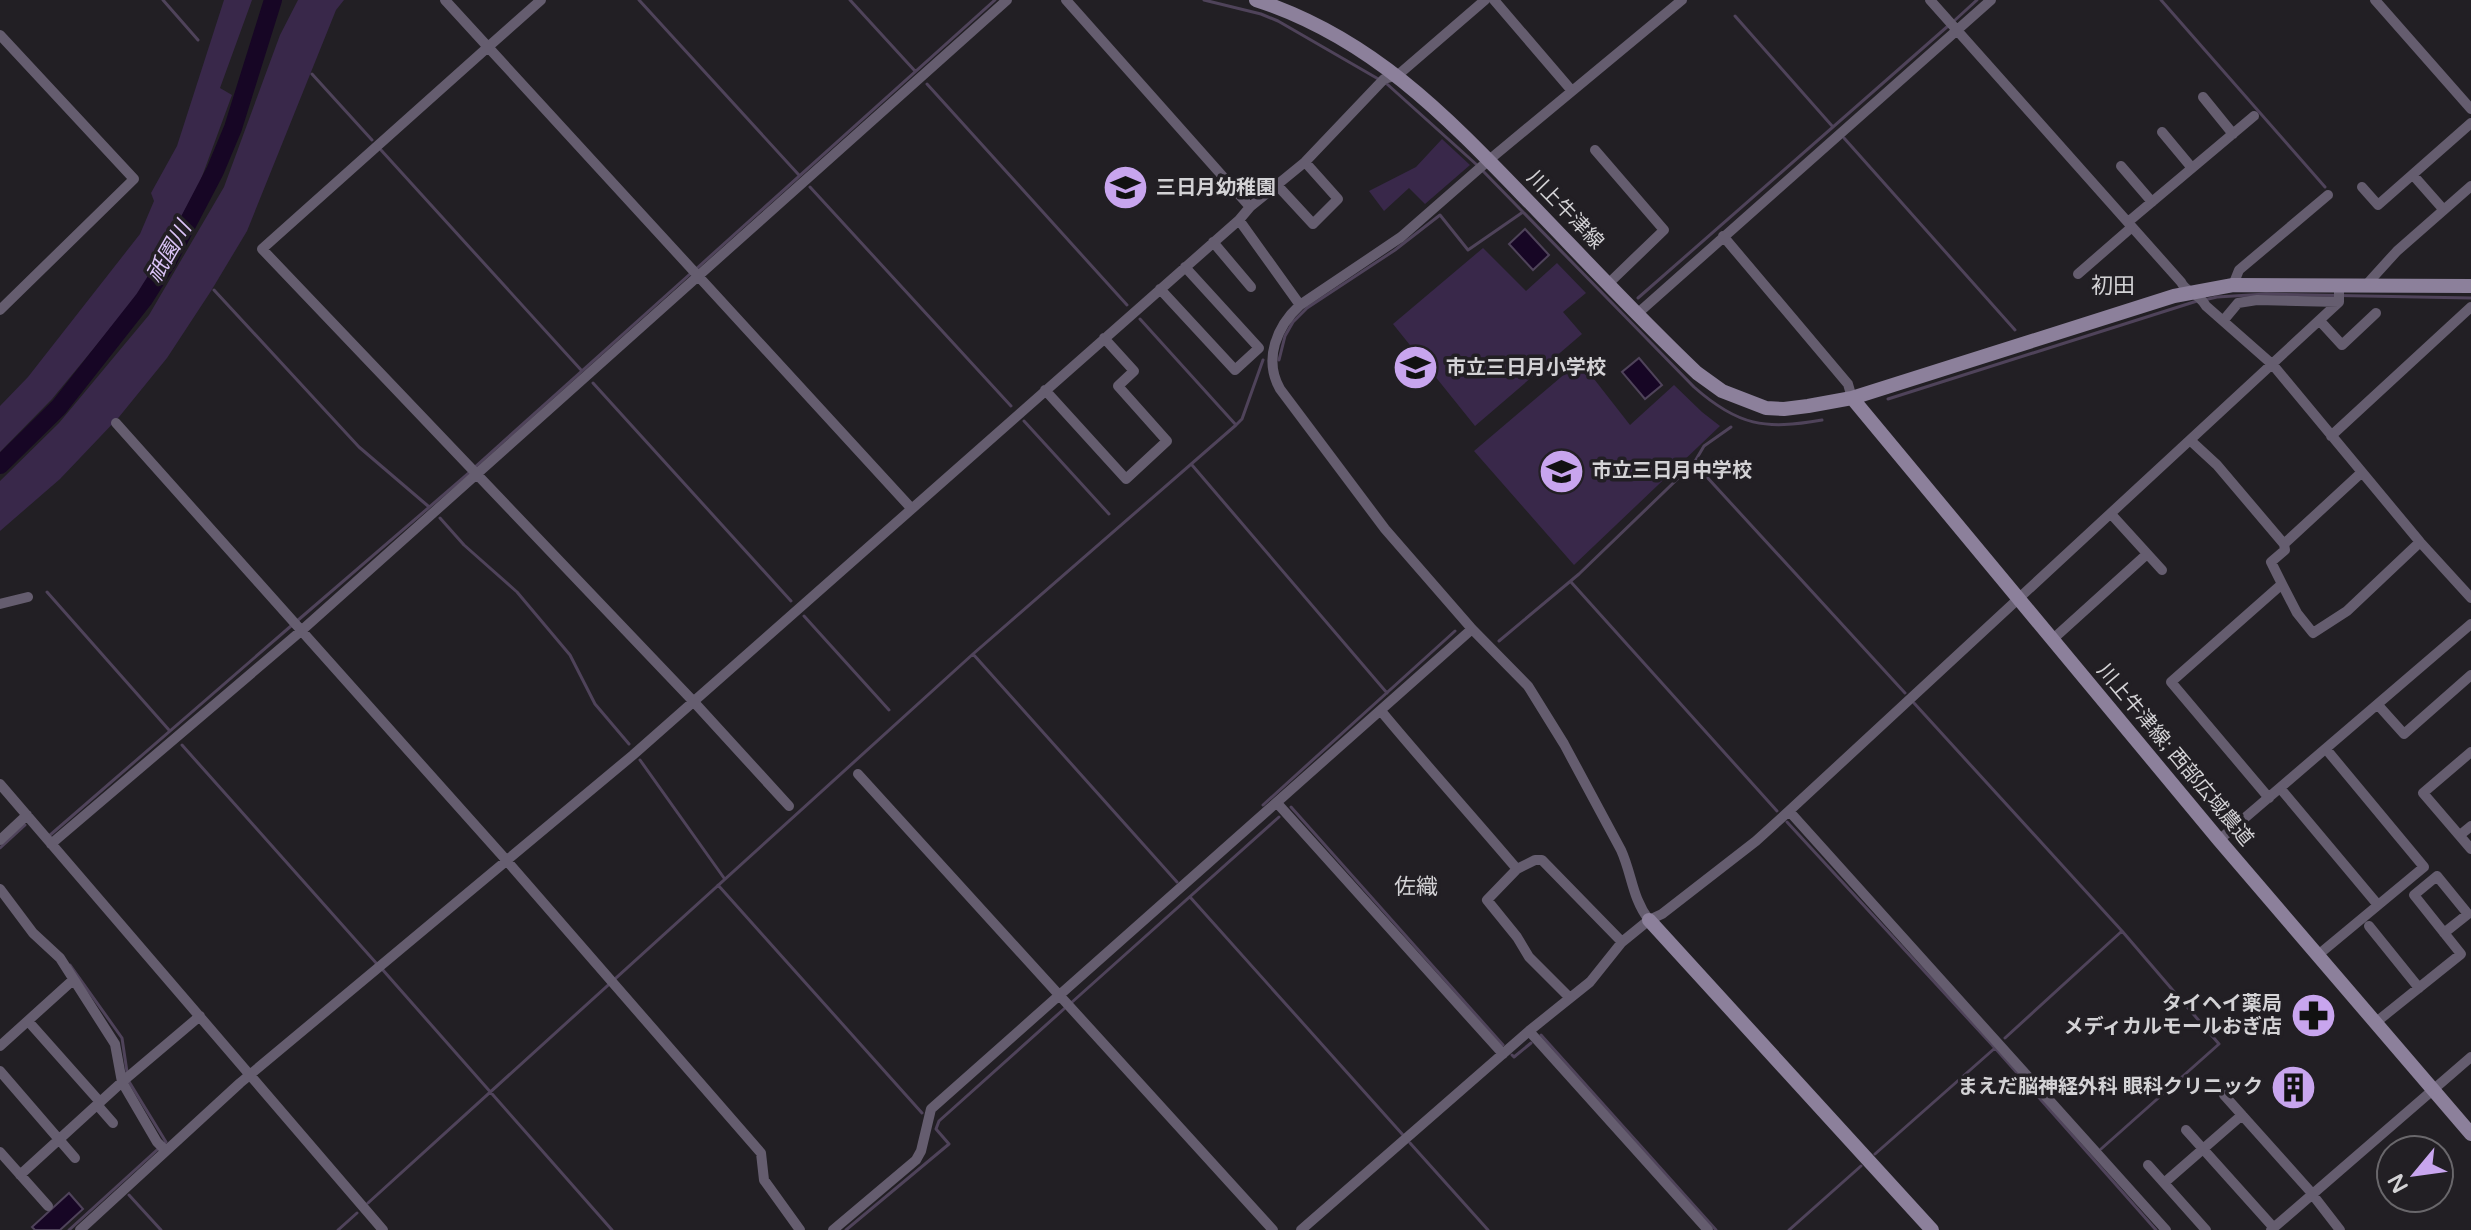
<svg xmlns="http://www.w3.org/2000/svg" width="2471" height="1230" font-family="'Varela Round','Noto Sans JP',sans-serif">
  <rect width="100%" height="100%" fill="#221f24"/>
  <path fill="#39284a" d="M224,0H252L220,88L232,95L200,182L142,290L52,399L0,452V406L28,377L140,234L154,201L151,193L177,146Z
    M298,0H344L336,10L247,231L211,291L167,358L119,417L60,479L0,531V481L59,423L149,315L224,187L280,35Z
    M1442,139L1470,165L1425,204L1409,188L1384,211L1369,191L1416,167Z
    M1483,248L1526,291L1557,263L1586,293L1563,312L1582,334L1475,426L1393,324Z
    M1580,361L1630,425L1674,385L1702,412L1720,426L1574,565L1474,451Z"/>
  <path fill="#170625" stroke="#4f435a" stroke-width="2" d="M1525,229L1549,255L1533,270L1509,244Z
    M1639,358L1662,385L1645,399L1622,372Z
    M69,1193L83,1209L60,1230H35L32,1227Z"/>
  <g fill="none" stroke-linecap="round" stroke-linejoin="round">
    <path stroke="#4f435a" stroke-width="3" d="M163,0L198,40
      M639,0L798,174
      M850,0L915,71
      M1204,0L1261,14L1278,21L1387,84L1477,165
      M2161,0L2325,187
      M1735,16L1833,127
      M1954,21L1977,0
      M312,74L372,140
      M927,84L1127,305
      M1844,138L2015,330
      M381,150L582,371
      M1482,170L1694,387C1738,426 1765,430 1822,420
      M810,187L1011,406
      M696,269L995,0
      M214,290L359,447L428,506
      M1638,298L1948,26
      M2204,300L2217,297L2266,294L2471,298
      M1140,319L1236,425
      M1279,360L1285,336L1293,322L1307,308L1395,250L1440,215L1468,250L1523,212
      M593,383L791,601
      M1888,399L2197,301
      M1024,421L1109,514
      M1694,463L1905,693
      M1192,465L1387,693
      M475,467L690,274
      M440,518L464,545L517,592L570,655L595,704L629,744
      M1571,582L1777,811
      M47,592L169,730
      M804,616L889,710
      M297,621L470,472
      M1499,641L1579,574L1694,463L1704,446L1731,427
      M973,654L1177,882
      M1914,703L2122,931L2219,1044L2101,1149
      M182,745L377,964
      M640,760L724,878
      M1263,805L1455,631
      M1291,807L1503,1045
      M1787,822L1995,1048L2156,1230
      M49,836L291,626
      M0,848L25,825
      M718,885L922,1113
      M1190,897L1403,1135
      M70,965L122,1038L127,1072
      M382,969L612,1230
      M1071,1003L1279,817
      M1541,1035L1716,1230
      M2005,1038L2122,931
      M1512,1055L1514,1057L1531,1043
      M128,1080L166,1142L164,1144
      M1410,1143L1488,1230
      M1875,1154L1995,1048
      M129,1195L161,1230
      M368,1203L973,654L1236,425L1242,419L1263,360
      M69,1230L158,1149
      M338,1230L357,1213
      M846,1230L949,1144L936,1129L939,1121L1065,1008
      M1789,1230L1861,1166"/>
    <path stroke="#170625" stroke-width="18" d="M0,465L59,407L144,299L168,261L215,171L233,128L273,0"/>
    <path stroke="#655d6f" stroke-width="10" d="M445,0L488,47L262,249L693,701L789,806
      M541,0L488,47L911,508
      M1066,0L1250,207
      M1494,0L1572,91
      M1930,0L2181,282C2186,293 2198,292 2206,306L2273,365L2420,542L2471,598
      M2375,0L2471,109
      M0,35L134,179L0,310
      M2203,97L2233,134
      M2162,132L2192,168
      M1595,150L1664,230L1608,284
      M2121,166L2152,202
      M2413,175L2443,209
      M1277,185L1313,224L1338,199L1305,162
      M2362,187L2378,205L2471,123
      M1239,220L1300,305
      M2128,222L2254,116
      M1723,236L1848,384L1852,398
      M1213,242L1251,287
      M2078,274L2132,227
      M2367,284L2397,251L2471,186
      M2233,285L2239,270L2328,195
      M1160,289L1235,370L1259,348L1185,267
      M1637,314L1991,0
      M2223,321L2238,303L2257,300L2339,302
      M2320,321L2342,345L2376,313
      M1045,390L1126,479L1167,441L1118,386L1134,371L1104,338
      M116,423L507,861L761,1153L764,1180L800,1230
      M2331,436L2471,307
      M2191,441L2217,465L2284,544
      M2111,514L2162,570
      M2282,584L2297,613L2313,633L2347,611L2420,542
      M0,604L28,597
      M2053,639L2147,554
      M2378,705L2404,734L2471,675
      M1381,711C1425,764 1472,816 1517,869L1487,900L1517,937L1529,957L1570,998
      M2471,752L2423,793L2471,849
      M858,774L1273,1230
      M0,784L383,1230
      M2280,788L2378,905
      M2269,798L2171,682L2282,584L2271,562L2285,550L2284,544L2361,473
      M1277,803L1503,1054
      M1789,811L2166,1230
      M2460,835L2471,826
      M0,840L27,815
      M2219,840L2471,624
      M51,844L301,631L1007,0
      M1517,869L1535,860H1542L1622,942
      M0,889L33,933L60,958L115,1044L122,1082L157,1142L166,1151
      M1649,920C1632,898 1632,874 1621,850L1564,744L1528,686L1472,629L1385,529L1280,389C1263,359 1277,326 1300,305L1401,237L1489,160L1682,0
      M2369,926L2419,988
      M2318,955L2424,867L2326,749
      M28,1021L100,1102L99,1107L113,1123
      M2375,1023L2461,954L2414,895L2437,876L2468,914L2444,933
      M1529,1031L1708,1230
      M0,1046L73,980
      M0,1071L75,1158
      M2224,1095L2309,1190L2340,1230
      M2186,1130L2274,1228
      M0,1152L48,1206
      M2148,1165L2206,1230
      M20,1175L122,1082L200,1016
      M2164,1183L2242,1115
      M80,1230L240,1083L633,755L1239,220L1250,207L1305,162L1384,79L1398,75L1485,0
      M833,1230L916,1160L921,1151L931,1109L1472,629
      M1301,1230L1529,1031L1590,982L1622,942L1649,920L1662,914L1756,841L1789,811L2339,302V284
      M2271,1230L2471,1057"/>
    <path stroke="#8c809b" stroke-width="14" d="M1256,0C1373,38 1448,118 1531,204C1586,261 1640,319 1697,373L1722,391L1766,408L1784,409L1808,406L1852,398L2174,296L2233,285L2471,286
      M1852,398L2219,840L2471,1134
      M1649,920L1932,1230"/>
  </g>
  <defs>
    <symbol id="school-disc" viewBox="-11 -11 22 22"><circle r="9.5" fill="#c8a5ee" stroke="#221f24"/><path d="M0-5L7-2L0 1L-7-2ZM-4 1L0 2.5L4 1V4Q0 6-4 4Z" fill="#111"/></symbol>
    <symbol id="pharmacy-disc" viewBox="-11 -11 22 22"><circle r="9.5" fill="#c8a5ee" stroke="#221f24"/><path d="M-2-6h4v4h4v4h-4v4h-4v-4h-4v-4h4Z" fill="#111"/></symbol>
    <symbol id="building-disc" viewBox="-11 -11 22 22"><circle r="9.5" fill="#c8a5ee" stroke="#221f24"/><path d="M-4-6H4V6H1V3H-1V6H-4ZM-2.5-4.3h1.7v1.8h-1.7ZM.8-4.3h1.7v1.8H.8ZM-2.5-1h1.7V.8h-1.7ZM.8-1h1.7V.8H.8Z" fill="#111"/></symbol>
  </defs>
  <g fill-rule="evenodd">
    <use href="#school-disc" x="1100" y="162" width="51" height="51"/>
    <use href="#school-disc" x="1390" y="342" width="51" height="51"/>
    <use href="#school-disc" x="1536" y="446" width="51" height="51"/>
    <use href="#pharmacy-disc" x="2288" y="990" width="51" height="51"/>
    <use href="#building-disc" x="2268" y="1062" width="51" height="51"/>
  </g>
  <g text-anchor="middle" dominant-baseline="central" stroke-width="7" stroke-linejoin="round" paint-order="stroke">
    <g font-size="20" font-weight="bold" fill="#d3d2d5" stroke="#221f24" text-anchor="start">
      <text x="1156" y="188">三日月幼稚園</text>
      <text x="1446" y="368">市立三日月小学校</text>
      <text x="1592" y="471">市立三日月中学校</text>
      <text x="2282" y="1004" text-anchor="end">タイヘイ薬局<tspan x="2282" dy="23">メディカルモールおぎ店</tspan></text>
      <text x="2263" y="1087" text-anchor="end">まえだ脳神経外科 眼科クリニック</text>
    </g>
    <g font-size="20" fill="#d3d2d5" stroke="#221f24">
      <text transform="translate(1565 210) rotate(46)">川上牛津線</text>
      <text transform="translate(2175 755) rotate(50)">川上牛津線; 西部広域農道</text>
    </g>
    <g font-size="22" font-style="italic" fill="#dac3f6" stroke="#221f24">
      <text transform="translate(169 252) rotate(-60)">祇園川</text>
    </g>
    <g font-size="22" fill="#d3d2d5" stroke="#221f24">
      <text x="2113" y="286">初田</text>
      <text x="1416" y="887">佐織</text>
    </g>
  </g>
  <g transform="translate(2415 1174) rotate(241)"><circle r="38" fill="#221f24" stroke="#69676b" stroke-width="2"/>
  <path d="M0-6L14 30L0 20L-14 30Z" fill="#c8a5ee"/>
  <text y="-12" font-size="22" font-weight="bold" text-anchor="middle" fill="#d3d2d5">N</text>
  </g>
</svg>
